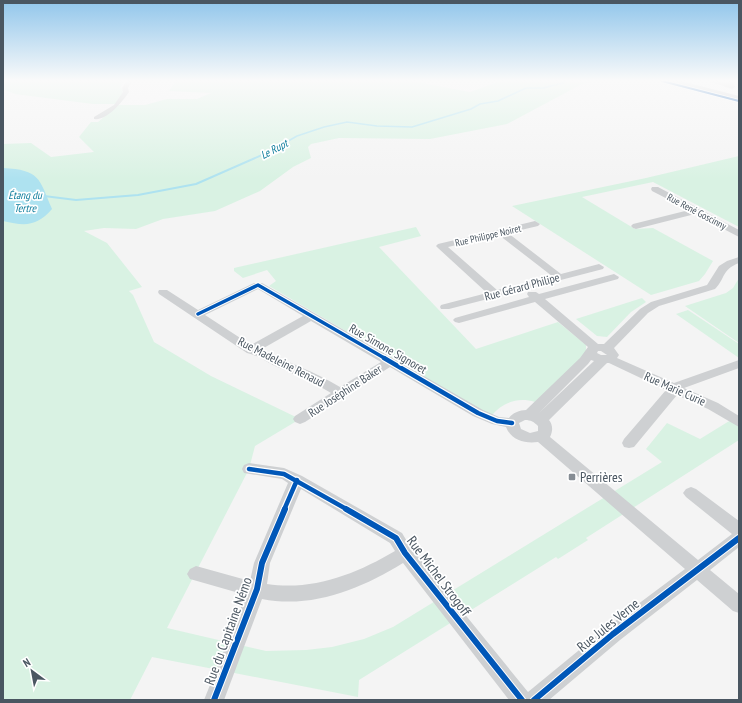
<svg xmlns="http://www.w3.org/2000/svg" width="742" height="703" viewBox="0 0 742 703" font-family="'PT Sans Narrow',sans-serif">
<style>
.green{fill:#d9f2e3}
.water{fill:#aee2f0}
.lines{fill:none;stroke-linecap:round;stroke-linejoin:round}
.stream-far1{stroke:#aee2f0;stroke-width:1.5}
.stream{stroke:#aee2f0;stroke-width:2}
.minor{fill:#ced0d2;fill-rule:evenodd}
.major{fill:#caced1;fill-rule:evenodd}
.cycleway-far3-casing{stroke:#fff;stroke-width:3.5}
.cycleway-far2-casing{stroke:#fff;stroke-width:5.5}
.cycleway-far1-casing{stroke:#fff;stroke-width:7}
.cycleway-casing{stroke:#fff;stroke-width:8}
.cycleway-far3{stroke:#0057b8;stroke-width:2}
.cycleway-far2{stroke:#0057b8;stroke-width:3.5}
.cycleway-far1{stroke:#0057b8;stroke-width:4.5}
.cycleway{stroke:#0057b8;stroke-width:6}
.poi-dot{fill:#868d94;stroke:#fff;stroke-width:1.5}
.labels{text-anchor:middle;stroke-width:3.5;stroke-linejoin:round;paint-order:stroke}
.far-street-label{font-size:10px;fill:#4a5661;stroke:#fff}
.far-water-label{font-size:11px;font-style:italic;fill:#0c7c9b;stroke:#fff}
.street-label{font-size:12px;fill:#4a5661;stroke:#fff}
.near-poi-label{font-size:14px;fill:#4a5661;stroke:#fff;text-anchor:start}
.near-street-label{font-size:14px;fill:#4a5661;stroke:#fff}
</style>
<rect width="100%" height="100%" fill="#f4f4f4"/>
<!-- green -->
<path class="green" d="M3,81H126L122,83L121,87L123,91L119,104H93L15,94L5,90Z
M176,81H412L470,92L501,81H598L582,84L507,124L430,139L339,138L311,144L308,147L311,158L293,167L260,191L215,211L163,219L136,229L104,228L84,231L107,243L142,287L129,291L133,295L154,342L211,376L300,419L255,446L249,469L167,628L266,651L306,650L332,647L364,639L393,627L662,462L646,449L667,423L700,439L739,415V440L586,538L588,540L558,559L556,557L359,680L358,697L152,657L130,700H3V144L31,143L51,157L94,152L79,137L91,122H98L118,105H145L167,99H197L211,93L169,91Z
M739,156V227L653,182L582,197L635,229L653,228L713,261L705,274L699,281L651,295L512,206L646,178Z
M416,227L421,236L379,247L476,349L558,322L586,345V355L535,402C518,397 503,402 491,416L269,286L276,281L267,270L243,278L234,271V268Z
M739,278V343L685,306L726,293L733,288Z
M642,298L646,302L631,312L607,337L597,336L576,319Z
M688,310L739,344V358L676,314Z"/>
<!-- water -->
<path class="water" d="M3,168C40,170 39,178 52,209C36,227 25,226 3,221Z"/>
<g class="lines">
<!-- stream-far1 -->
<path class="stream-far1" d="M269,152L297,136L324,127L347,122L377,126L412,127L471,109L480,104L498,101L526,88H543L563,83L565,81"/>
<!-- stream -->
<path class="stream" d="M44,196L76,200L138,195L196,184L271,151"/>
<!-- minor -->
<path class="minor" d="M126,81H132L128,88L129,92C122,102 107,121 94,119V117L114,105L123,92L122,88Z
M709,81H718L728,84L727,81H733L735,87L732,89Z
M652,187H658L739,230V237L695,214L636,229L633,228L631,226L633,224L689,210L652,191L651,189Z
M535,221L540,224L538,226L508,233L561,274L599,264L604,267L603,269L449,309H441L440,307L441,305L487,293L438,248L436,246L438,244ZM499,235L552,276L497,290L448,247Z
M739,257V263C721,270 726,278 715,289L659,306L648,313L614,348L619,355L617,358L674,383L739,360V368L684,388L718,403L739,416V427L708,409L677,395L634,447L629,448L624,447L622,443L624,439L666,390L609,363H607L549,420C553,425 553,431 550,437L698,560L732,534L686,497L683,493L686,489L691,487L696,489L739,521V547L710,570L739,594V613L733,611L697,580L620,640L549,700H509L403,563C361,589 312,609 262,599L224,700H204L246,595L190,579L187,574L190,569L196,566L250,581L254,563L288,483L282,479L244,473L242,469L244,465L249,463L284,468L302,476L402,533L411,548L528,692L606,628L685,569L538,442C525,444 511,440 506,427L492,424L473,416L390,367L305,422L300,424L295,422L293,419L295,416L331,393C313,382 294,374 275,366C265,361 257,355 247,353L159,294L158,292L159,290H167L198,310L254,283H262L483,410L499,417L509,418C512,413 520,410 526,410L580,358L588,347L535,302L459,323L455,322L453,320L455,318L529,297L527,294L528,292H536L539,294L614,274L619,277L618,279L545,299L598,344H604L640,309L651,302L707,285L719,266L727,261ZM258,289L303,316L251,345L205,315ZM311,321L381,362L340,387C316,372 288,363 262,349ZM598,351H601L607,355H601L597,353ZM591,360L594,361L539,413L588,364ZM525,420C531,420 534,422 538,426V431L530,433L521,429L519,423ZM301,489L390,543L395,551C356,574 313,591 267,584L270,563Z"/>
<!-- major -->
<path class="major" d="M669,81H681L739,96V101L670,83Z"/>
<defs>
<path id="cycleway-far3" d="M662,81L739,101"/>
<path id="cycleway-far2" d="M198,314L258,285L386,359"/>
<path id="cycleway-far1" d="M384,358L478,413L497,421L512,423
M249,469L284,474L348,510
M284,510L297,480"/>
<path id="cycleway" d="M346,509L396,538L405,553L522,700
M214,700L257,589L262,563L285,509
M534,700L613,634L739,538"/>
</defs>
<!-- cycleway-far3 casing -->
<use href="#cycleway-far3" class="cycleway-far3-casing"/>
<!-- cycleway-far2 casing -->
<use href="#cycleway-far2" class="cycleway-far2-casing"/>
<!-- cycleway-far1 casing -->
<use href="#cycleway-far1" class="cycleway-far1-casing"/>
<!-- cycleway casing -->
<use href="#cycleway" class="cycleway-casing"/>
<!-- cycleway-far3 -->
<use href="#cycleway-far3" class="cycleway-far3"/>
<!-- cycleway-far2 -->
<use href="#cycleway-far2" class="cycleway-far2"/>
<!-- cycleway-far1 -->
<use href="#cycleway-far1" class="cycleway-far1"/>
<!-- cycleway -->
<use href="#cycleway" class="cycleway"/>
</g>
<!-- sky -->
<linearGradient id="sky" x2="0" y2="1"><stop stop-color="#91c6eb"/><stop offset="0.45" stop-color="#fafafa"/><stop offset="1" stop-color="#fafafa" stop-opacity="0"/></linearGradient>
<rect width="742" height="179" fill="url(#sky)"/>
<!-- markers -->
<rect class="poi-dot" x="568" y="473" width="8" height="8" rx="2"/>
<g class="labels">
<!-- far-street labels -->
<g class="far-street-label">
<text transform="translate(697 211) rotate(28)" y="4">Rue René Goscinny</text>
<text transform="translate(488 235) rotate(-13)" y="4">Rue Philippe Noiret</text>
</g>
<!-- far-water labels -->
<g class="far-water-label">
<text transform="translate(274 149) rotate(-28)" y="4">Le Rupt</text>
<text x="25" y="199">Étang du<tspan x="25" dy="13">Tertre</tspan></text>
</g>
<!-- street labels -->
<g class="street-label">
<text transform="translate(522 287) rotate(-15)" y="4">Rue Gérard Philipe</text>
<text transform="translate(388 349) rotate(30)" y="4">Rue Simone Signoret</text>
<text transform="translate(281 362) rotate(27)" y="4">Rue Madeleine Renaud</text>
<text transform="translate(675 389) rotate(24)" y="4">Rue Marie Curie</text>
<text transform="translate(345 391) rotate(-33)" y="4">Rue Joséphine Baker</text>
</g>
<!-- near-poi labels -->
<g class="near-poi-label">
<text x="580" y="482">Perrières</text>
</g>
<!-- near-street labels -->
<g class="near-street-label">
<text transform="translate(439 576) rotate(53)" y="5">Rue Michel Strogoff</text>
<text transform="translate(608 625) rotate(-39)" y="5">Rue Jules Verne</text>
<text transform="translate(228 631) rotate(-70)" y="5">Rue du Capitaine Némo</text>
</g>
</g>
<!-- border -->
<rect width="742" height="703" fill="none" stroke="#4a5661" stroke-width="8"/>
<!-- north arrow -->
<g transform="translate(32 671) rotate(328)" stroke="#ffffff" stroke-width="3" paint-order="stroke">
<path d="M0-3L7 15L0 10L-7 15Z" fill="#4a5661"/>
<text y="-6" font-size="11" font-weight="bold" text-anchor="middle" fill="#4a5661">N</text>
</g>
</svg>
